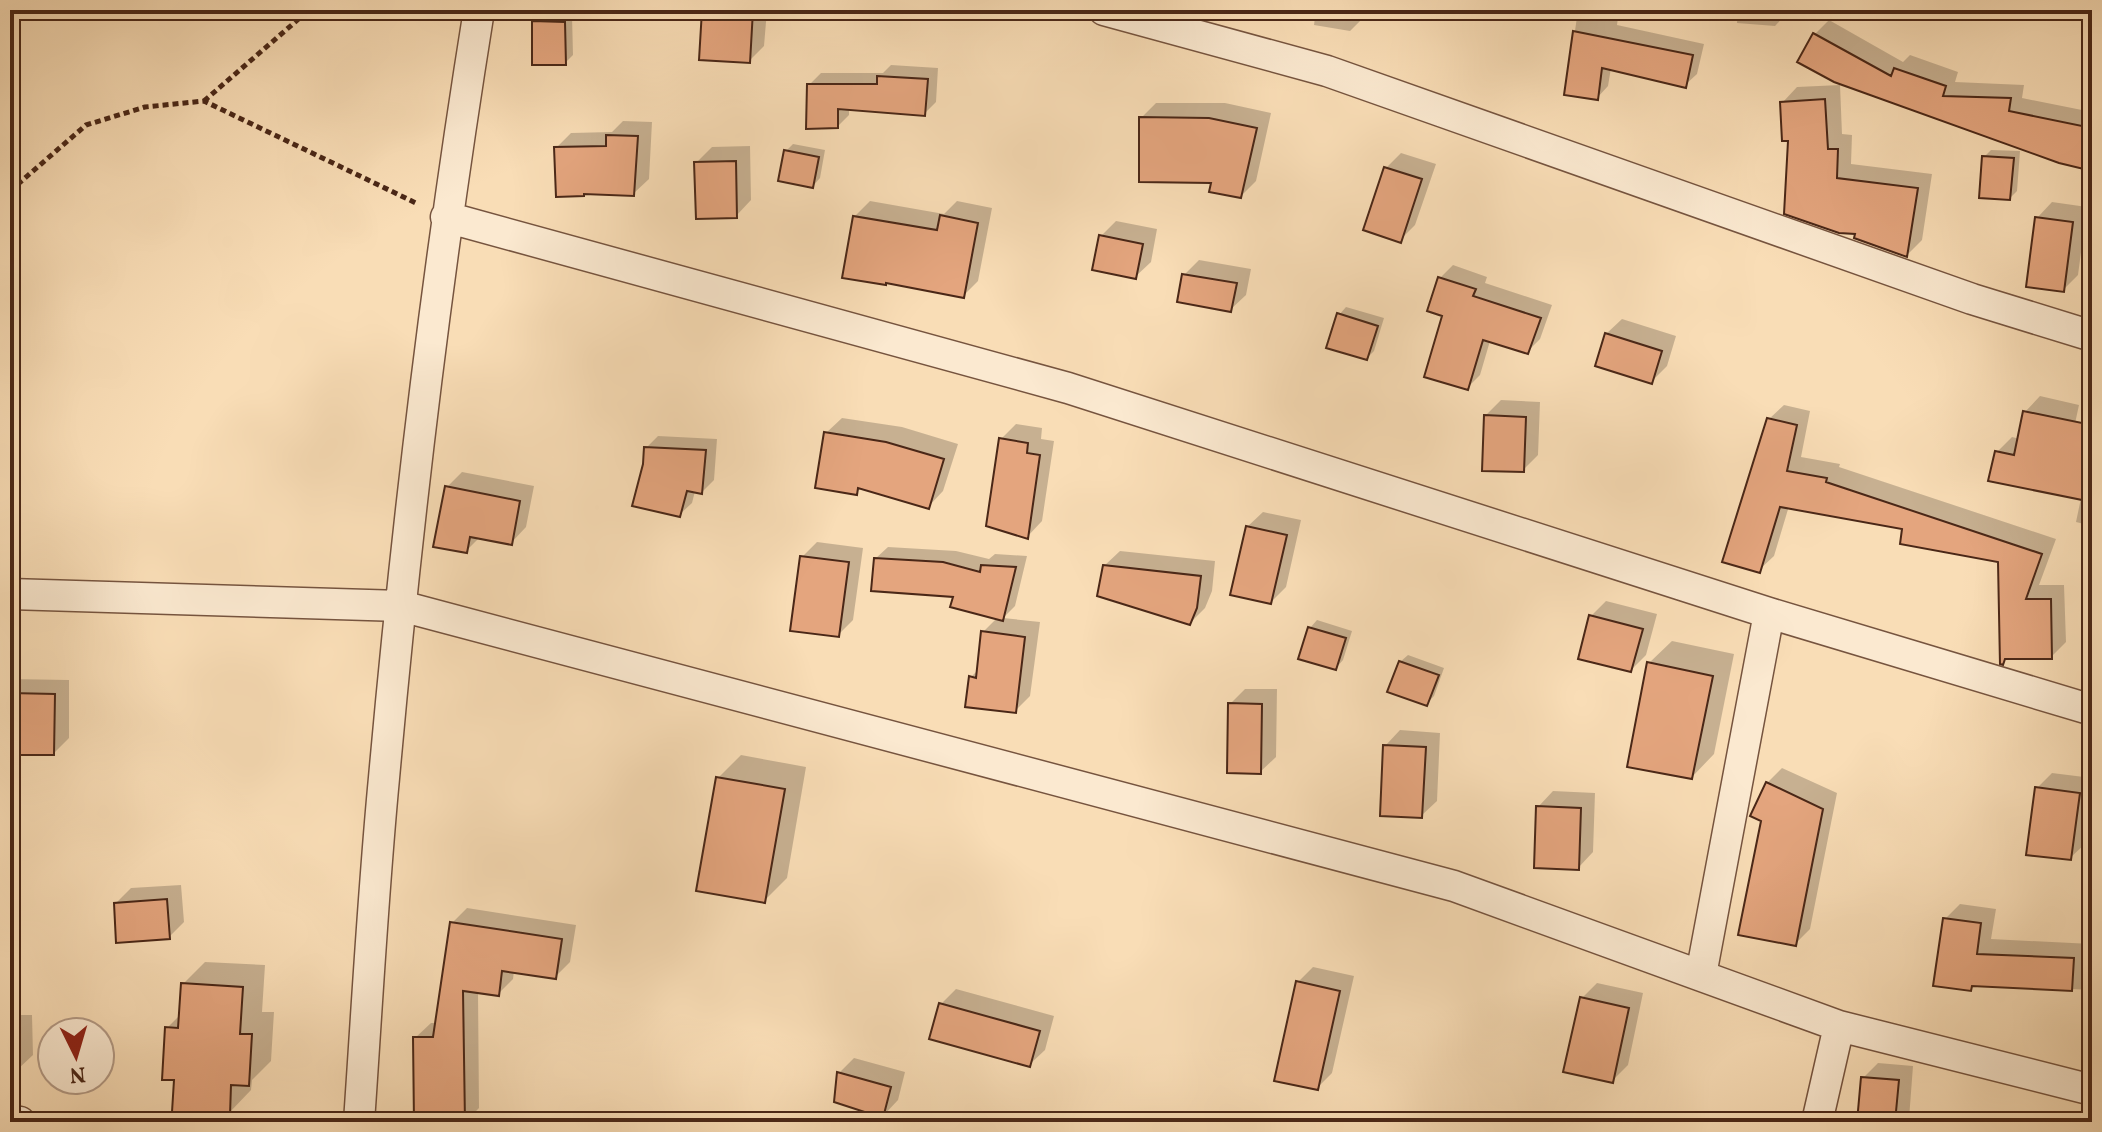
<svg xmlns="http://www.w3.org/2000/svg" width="2102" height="1132" viewBox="0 0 2102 1132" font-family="Vollkorn,serif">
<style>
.shadow{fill:#0003}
.building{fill:#e4a57e;stroke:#4a2717;stroke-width:2}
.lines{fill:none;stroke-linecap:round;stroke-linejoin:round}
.minor-casing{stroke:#76543f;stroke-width:33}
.path{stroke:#4a2717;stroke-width:5;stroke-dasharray:6 4;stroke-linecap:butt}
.minor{stroke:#fbe9d0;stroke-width:30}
</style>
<rect width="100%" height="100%" fill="#f9ddb6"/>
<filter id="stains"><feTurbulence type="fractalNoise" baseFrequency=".0025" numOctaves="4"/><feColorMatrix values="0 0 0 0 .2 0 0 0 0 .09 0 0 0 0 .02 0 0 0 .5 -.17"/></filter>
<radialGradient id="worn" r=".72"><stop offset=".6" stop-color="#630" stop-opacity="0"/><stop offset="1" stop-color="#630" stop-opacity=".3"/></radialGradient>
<!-- shadow -->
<path class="shadow" d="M704,10H767L764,46L749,61Z
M1316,10H1366L1365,16L1350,31L1314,25Z
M1578,10H1619L1617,25L1704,44L1697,74L1685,85L1611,68L1608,86L1597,98L1566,93Z
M1738,10H1790L1775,26L1737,23Z
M541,15H572L573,55L565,63L534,22Z
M1829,20L1903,62L1910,55L1958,72L1955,82L2024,85L2022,98L2092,112V169L1835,81L1815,34Z
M891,65L938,68L936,102L924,114L849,108V115L838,126L809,85L821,73H883Z
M1840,85L1842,134L1852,135L1851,164L1932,174L1922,240L1907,255L1857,232L1790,139L1782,103L1797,87Z
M1156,103H1225L1271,113L1256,181L1241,196L1213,181L1141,118Z
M623,121L652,122L649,179L633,194L586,192L584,194L556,148L571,133L612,132Z
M793,144L825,150L820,178L813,186L786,151Z
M750,146L751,200L736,216L696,163L712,147Z
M1991,150L2020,151L2017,191L2010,198L1984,157Z
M1401,153L1436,164L1415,225L1400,240L1386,168Z
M870,201L944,214L957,201L992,208L978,281L963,296L855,216Z
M2052,202L2087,207L2078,275L2063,290L2037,218Z
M1116,221L1157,229L1151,262L1135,277L1101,236Z
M1199,260L1251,269L1246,295L1230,310L1184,275Z
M1453,265L1487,277L1485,283L1552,305L1540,339L1527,352L1490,341L1480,375L1467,388L1444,314L1440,278Z
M1346,307L1384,318L1374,351L1367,358L1339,315Z
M1622,319L1676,336L1667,366L1652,381L1606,334Z
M2040,396L2079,405L2071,442L2092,446V526L2076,522L2081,498L1997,452L2012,437L2020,439L2025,412Z
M1501,400L1540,402L1538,455L1523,470L1486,415Z
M1784,405L1810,411L1801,457L1840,464L1839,467L2056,539L2039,585H2064L2066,642L2051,657H2008L2003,662L2000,560L1905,527L1789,506L1774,556L1759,570L1769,419Z
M842,418L902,427L958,444L943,491L928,507L862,487L856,493L826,433Z
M1016,424L1042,428L1041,439L1054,441L1042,521L1027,537L1001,439Z
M658,436L717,439L714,480L702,492L695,491L692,503L679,515L645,464L646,448Z
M462,472L534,486L526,527L511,543L480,537L466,551L447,487Z
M1263,512L1301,520L1286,587L1271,602L1247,527Z
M817,542L863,548L853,620L838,635L802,557Z
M888,547L956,551L989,559L995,554L1027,556L1015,606L1003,618L1040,622L1030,696L1015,711L971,677L979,669L983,632L998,617L875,559Z
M1120,551L1215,561L1212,591L1205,608L1190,623L1104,566Z
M1606,601L1657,614L1646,655L1631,670L1591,616Z
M1317,620L1352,631L1343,660L1336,668L1310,628Z
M1672,641L1734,654L1714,754L1692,777L1649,663Z
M1408,655L1444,668L1434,696L1427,703L1400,662Z
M10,679L69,680V738L54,753H10Z
M1245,689H1277L1276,757L1260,772L1230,704Z
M1400,730L1440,733L1437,801L1421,816L1385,746Z
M741,755L806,767L787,878L764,901L718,778Z
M1782,768L1837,793L1810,929L1795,944L1763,820L1767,783Z
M2052,773L2092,778L2086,843L2070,858L2037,788Z
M1553,791L1595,793L1593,852L1578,868L1538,807Z
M181,885L184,922L169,937L116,903L131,888Z
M1960,904L1996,909L1991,939L2092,944V990L1975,984L1971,989L1945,919Z
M467,908L576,925L570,962L555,977L514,971L513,979L498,994L478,991L479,1108L465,1122H416L415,1038L431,1023H437L452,923Z
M205,962L265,965L262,1012H274L271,1061L252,1080L251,1090L229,1113L176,1078L167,1028L181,1014L183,984Z
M1313,967L1354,976L1332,1073L1317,1088L1298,982Z
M1597,983L1643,993L1628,1065L1612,1081L1582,998Z
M956,989L1054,1016L1045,1050L1029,1065L941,1004Z
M10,1015H32L33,1055L17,1070H10Z
M854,1058L905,1072L898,1100L883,1116L839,1073Z
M1878,1063L1913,1066L1909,1119L1905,1122H1859L1863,1078Z"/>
<!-- building -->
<path class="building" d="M702,10H753L750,63L699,60Z
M532,21L565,22L566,65H532Z
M1573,31L1693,55L1686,88L1602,68L1598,100L1564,95Z
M1813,33L1891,76L1894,68L1946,86L1943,96L2011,98L2009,111L2092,128V171L2059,163L1834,82L1797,62Z
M877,76L928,79L925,116L838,109V128L806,129L807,84H877Z
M1825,99L1828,149H1838L1837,178L1918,188L1907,257L1854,238L1855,234L1839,233L1784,214L1788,141H1782L1780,102Z
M1139,117L1209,118L1257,128L1241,198L1209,192L1211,183L1139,182Z
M606,135L638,136L634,196L584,194V196L556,197L554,147L606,146Z
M784,150L819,157L813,188L778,181Z
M1982,156L2014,158L2010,200L1979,198Z
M736,161L737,218L696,219L694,162Z
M1384,167L1422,179L1401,243L1363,230Z
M940,215L978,223L964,298L886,283V285L842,278L853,216L937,230Z
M2035,217L2073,222L2064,292L2026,287Z
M1099,235L1143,244L1136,279L1092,270Z
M1182,274L1237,283L1231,312L1177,302Z
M1438,277L1476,289L1473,296L1541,318L1528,354L1483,340L1468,390L1424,377L1442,316L1427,311Z
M1337,313L1378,326L1367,360L1326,348Z
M1605,333L1662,351L1652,384L1595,366Z
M2023,411L2092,425V502L1988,481L1995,451L2014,455Z
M1484,415L1526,417L1524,472L1482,471Z
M1767,418L1797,425L1787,471L1827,478L1826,482L2042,554L2026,599H2051L2052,659H2005L2003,665L2000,664L1998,562L1900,544L1902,529L1780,507L1760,573L1722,562Z
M824,432L886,442L944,459L929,509L858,488L857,495L815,488Z
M999,438L1028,443L1027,453L1040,455L1028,539L986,526Z
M644,447L706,450L702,494L687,491L680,517L632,506L643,464Z
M445,486L520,501L512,545L470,537L467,553L433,547Z
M1246,526L1287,535L1271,604L1230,595Z
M800,556L849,562L839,637L790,631Z
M874,558L943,562L980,572L981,565L1016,567L1003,621L950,607L953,597L871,591Z
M1103,565L1201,576L1197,608L1190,625L1097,596Z
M1589,615L1643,629L1631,672L1578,659Z
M1308,627L1346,638L1336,670L1298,659Z
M981,631L1025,637L1016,713L965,707L969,676L976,678Z
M1399,661L1439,675L1427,706L1387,692Z
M1647,662L1713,676L1692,779L1627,767Z
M10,693L55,694L54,755H10Z
M1228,703L1262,704L1261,774L1227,773Z
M1383,745L1426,747L1422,818L1380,816Z
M716,777L785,789L765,903L696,891Z
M1766,782L1823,809L1796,946L1738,935L1761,821L1750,816Z
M2035,787L2080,793L2071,860L2026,855Z
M1536,806L1581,808L1579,870L1534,868Z
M167,899L170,939L116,943L114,903Z
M1943,918L1981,923L1977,954L2074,958L2072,991L1972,986L1971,991L1933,986Z
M450,922L562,939L556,979L502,971L499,996L463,991L465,1122H414L413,1037H433Z
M1296,981L1340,991L1318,1090L1274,1081Z
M181,983L243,987L240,1034H252L249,1086L231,1085L230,1115L172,1112L174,1080H162L165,1027L178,1028Z
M1580,997L1629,1008L1613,1083L1563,1072Z
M939,1003L1040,1031L1030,1067L929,1039Z
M837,1072L891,1087L883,1118L834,1102Z
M1861,1077L1899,1080L1895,1122H1857Z"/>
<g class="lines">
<defs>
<path id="minor" d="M1104,10L1327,71L1972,299L2092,336
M446,217L1068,388L1769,613L2092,710
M10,594L401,606L1454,886L1839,1026L2092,1090
M1701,975L1769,613
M10,1121L20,1122
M359,1122C367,1007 373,893 384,778C407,521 438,265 479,10
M1817,1122L1839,1026"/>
</defs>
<!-- minor casing -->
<use href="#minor" class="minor-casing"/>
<!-- path -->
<path class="path" d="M204,101L309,10
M10,191L86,125L145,107L204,101L418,204"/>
<!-- minor -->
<use href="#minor" class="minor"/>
</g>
<!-- margin -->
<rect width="2102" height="1132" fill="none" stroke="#f9ddb6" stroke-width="40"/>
<rect x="12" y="12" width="2078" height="1108" fill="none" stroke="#4a2717" stroke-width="4"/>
<rect x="20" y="20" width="2062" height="1092" fill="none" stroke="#4a2717" stroke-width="2"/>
<!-- north arrow -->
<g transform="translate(76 1056) rotate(175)"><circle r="38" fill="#fbe9d0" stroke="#b49b86" stroke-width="2"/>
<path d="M0-6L14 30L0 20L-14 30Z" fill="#8f2418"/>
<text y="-12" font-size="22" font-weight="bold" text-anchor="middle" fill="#4a2717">N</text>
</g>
<rect width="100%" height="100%" filter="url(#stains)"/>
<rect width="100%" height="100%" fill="url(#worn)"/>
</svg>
